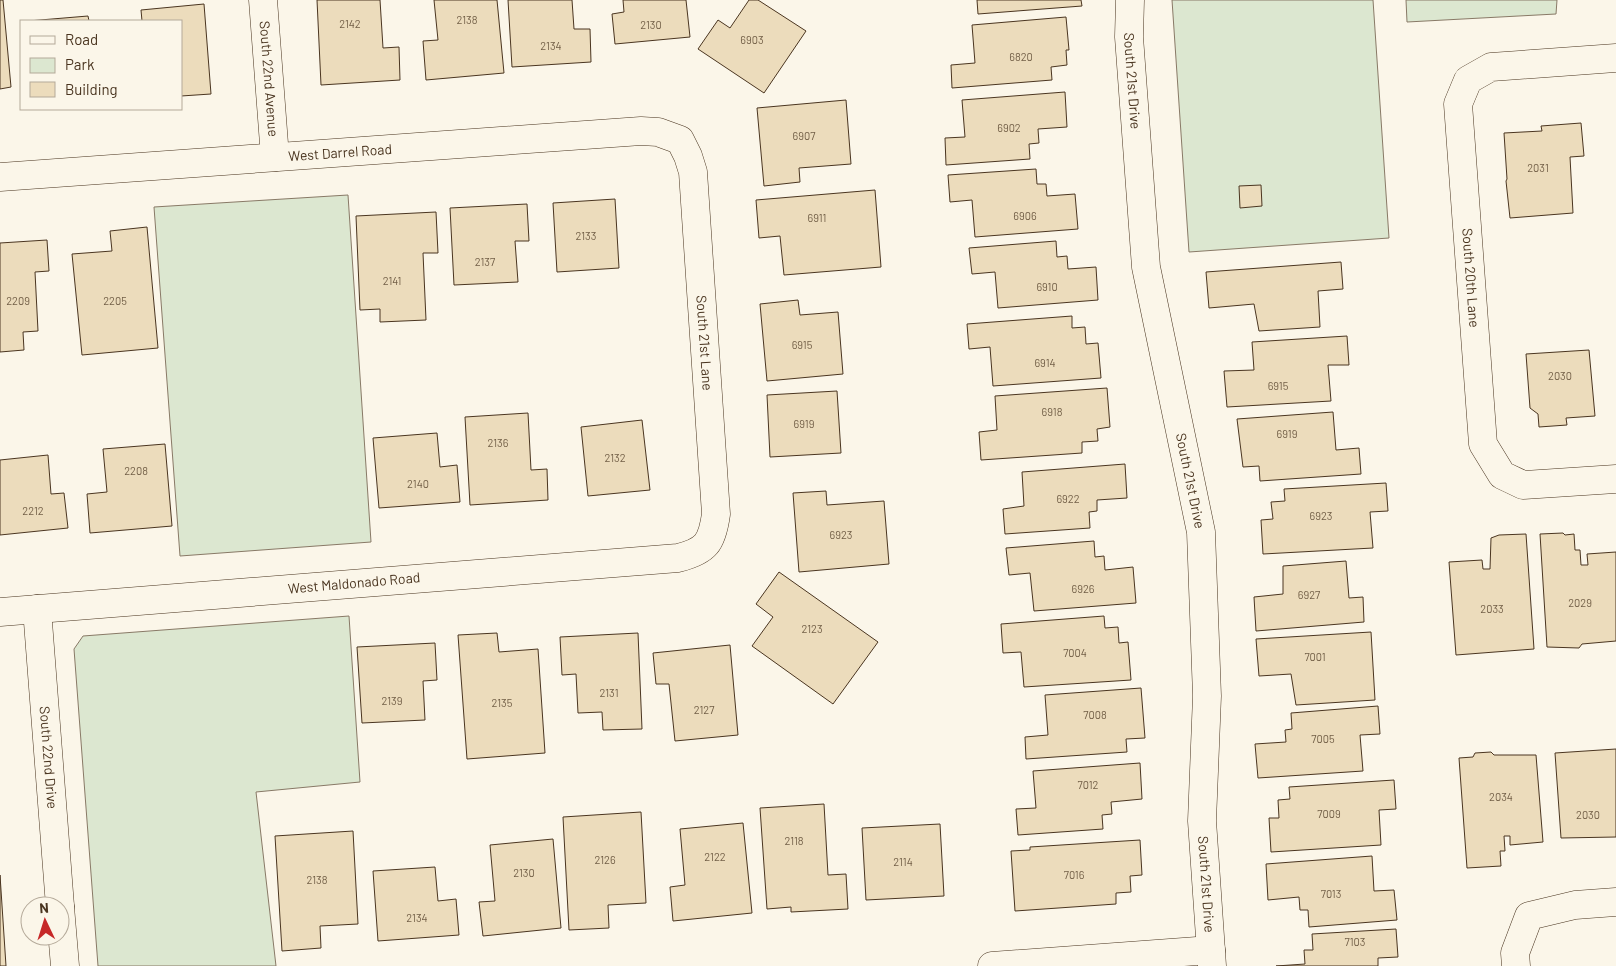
<svg xmlns="http://www.w3.org/2000/svg" width="1616" height="966" viewBox="0 0 1616 966" font-family="Barlow,sans-serif">
<style>
.green{fill:#dce7d0;stroke:#887966}
.building{fill:#ecdcbc;stroke:#4a3520}
.lines{fill:none;stroke-linecap:round;stroke-linejoin:round}
.minor-casing{stroke:#4a3520;stroke-width:29}
.minor{stroke:#fbf6e9;stroke-width:28}
.labels{text-anchor:middle;stroke-width:4;stroke-linejoin:round;paint-order:stroke}
.number-label{font-size:11px;fill:#725f47}
.street-label{font-size:14px;fill:#4a3520;stroke:#fbf6e9}
</style>
<rect width="100%" height="100%" fill="#fbf6e9"/>
<!-- green -->
<path class="green" d="M1172,0H1373L1389,238L1189,252Z
M1406,0H1557L1556,14L1407,22Z
M348,195L371,542L180,556L154,207Z
M349,616L360,782L256,792L276,966H98L74,649L83,636Z"/>
<!-- building -->
<path class="building" d="M0,0H3L11,87L0,89Z
M317,0H380L383,48L399,47L400,80L321,85Z
M434,0H497L504,73L426,80L423,41L438,40Z
M508,0H572L574,29H590L591,62L512,67Z
M623,0H686L690,37L615,44L612,14L624,12Z
M749,0H758L806,31L764,93L698,49L718,20L730,28Z
M977,0H1081L1082,6L978,14Z
M204,4L211,94L181,96V21H142L141,10Z
M88,16L89,21H28Z
M1066,17L1069,50H1066L1067,65L1051,67L1052,80L952,88L951,65L975,63L972,25Z
M1065,92L1067,127L1038,129L1039,143L1029,144L1030,159L946,165L945,138L965,137L962,100Z
M846,100L851,164L799,168L800,182L764,186L757,108Z
M1581,123L1584,156L1570,157L1573,213L1510,218L1506,181L1507,179L1504,133L1542,131L1541,126Z
M1036,169L1037,184H1046L1047,196L1075,194L1078,229L975,237L972,200L950,202L948,175Z
M1261,185L1262,206L1240,208L1239,186Z
M875,190L881,267L784,275L780,236L759,238L756,200Z
M615,199L619,268L557,272L553,203Z
M527,204L529,241H515L518,282L454,285L450,208Z
M436,212L438,253H423L426,320L380,322V309L360,310L356,216Z
M147,227L158,348L82,355L72,254L112,251L110,231Z
M47,240L49,271L35,272L38,331L23,332L24,350L0,352V243Z
M1056,241L1057,257L1067,256L1068,269L1096,267L1098,300L998,308L995,272L972,274L969,248Z
M1341,262L1343,289L1318,291L1320,327L1259,331L1254,304L1209,308L1206,272Z
M798,300L800,315L838,312L843,374L767,381L760,304Z
M1072,316V328L1085,327L1086,344L1098,343L1101,378L993,386L990,347L969,349L967,324Z
M1347,336L1349,365H1328L1331,401L1227,407L1224,371L1254,370L1252,342Z
M1589,350L1595,416L1566,418L1567,425L1539,427L1538,414L1530,408L1526,354Z
M1107,388L1110,427L1097,429L1098,441L1082,442V453L981,460L979,432L997,430L995,396Z
M837,391L841,453L770,457L767,395Z
M1333,412L1336,450L1359,448L1361,474L1260,481L1259,466L1243,467L1237,419Z
M528,413L531,470L547,469L548,500L470,505L465,417Z
M642,420L650,490L588,496L581,427Z
M437,433L440,467L457,465L460,502L379,508L373,438Z
M165,444L172,526L90,533L87,494L107,492L103,449Z
M48,455L51,494L64,493L68,528L0,535V460Z
M1125,464L1127,498L1097,500V511L1089,512L1090,528L1005,534L1003,509L1024,506L1022,472Z
M1386,483L1388,511L1370,512L1373,548L1263,554L1261,520L1273,519L1271,502L1285,501L1284,489Z
M826,491L827,505L884,501L889,564L799,572L793,493Z
M1563,533L1565,535L1574,534L1575,550H1580L1581,565H1588L1587,554L1616,552V641L1582,644L1579,648L1547,647L1540,534Z
M1526,534L1534,649L1456,655L1449,562L1482,560L1483,569H1490L1491,538L1499,535Z
M1094,541L1095,557L1104,556L1105,570L1133,567L1136,603L1034,611L1030,573L1009,575L1006,548Z
M1346,561L1349,598L1363,597L1364,622L1256,631L1254,597L1283,594V566Z
M779,572L878,642L833,704L752,646L773,617L756,604Z
M1104,616L1105,628L1118,627L1119,643L1128,642L1131,680L1024,687L1021,652L1003,653L1001,624Z
M1371,632L1375,700L1296,705L1291,674L1259,676L1256,639Z
M497,633L499,652L538,649L545,753L467,759L458,635Z
M638,633L642,729L603,730L602,712L578,713L576,674L562,675L560,637Z
M435,643L437,680L423,681L425,720L362,723L357,647Z
M730,645L738,735L675,741L669,684H656L653,653Z
M1141,688L1145,738L1126,739L1127,752L1026,759L1025,737L1048,735L1045,695Z
M1378,706L1380,734L1360,735L1363,771L1258,778L1255,744L1286,742L1285,730L1292,729L1291,713Z
M1616,749V837L1561,838L1555,753Z
M1491,752L1494,755H1536L1543,842L1510,845V836H1504L1505,851H1500L1501,866L1467,868L1459,758L1473,757L1475,753Z
M1140,763L1142,799L1111,802L1112,814L1102,815L1103,829L1018,835L1016,809L1036,808L1033,771Z
M1394,780L1396,809L1379,810L1381,845L1271,852L1269,818H1279L1278,800L1290,799L1289,787Z
M824,804L828,875L846,874L848,909L791,912V907L767,909L760,808Z
M641,812L646,903L608,905L609,928L569,930L563,817Z
M743,823L752,913L673,921L670,887L685,885L680,829Z
M940,824L944,896L866,900L862,828Z
M353,831L358,924L320,926L321,948L282,951L275,836Z
M553,839L561,928L483,936L479,902L495,901L490,845Z
M1140,840L1142,875L1130,876L1131,892L1116,893V904L1015,911L1011,851L1030,850V847Z
M1372,856L1374,891L1394,890L1397,920L1309,927L1308,910H1300L1299,897L1268,900L1266,864Z
M435,867L438,901L456,899L459,935L378,941L373,871Z
M0,875L6,966H0Z
M1396,929L1398,957L1378,958V966H1276L1305,964L1304,950H1313L1312,934Z"/>
<g class="lines">
<defs>
<g id="minor">
<path id="s1" d="M263,0L275,157"/>
<path id="s2" d="M1130,0L1129,37L1146,267L1201,532L1207,696L1202,821L1212,966"/>
<path id="s3" d="M1616,58L1491,67L1468,80L1458,104L1483,444L1502,475L1523,485L1616,479"/>
<path id="s4" d="M0,177L641,131L658,132L680,140L688,156L693,172L716,514C712,543 706,551 678,558L0,612"/>
<path id="s5" d="M37,609L60,906"/>
<path d="M60,907L65,966"/>
<path d="M992,966L1211,950"/>
<path d="M1516,966L1515,953L1529,916L1575,905L1616,902"/>
</g>
</defs>
<!-- minor casing -->
<use href="#minor" class="minor-casing"/>
<!-- minor -->
<use href="#minor" class="minor"/>
</g>
<g class="labels">
<!-- number labels -->
<g class="number-label">
<text x="467" y="24">2138</text>
<text x="350" y="28">2142</text>
<text x="651" y="29">2130</text>
<text x="752" y="44">6903</text>
<text x="551" y="50">2134</text>
<text x="1021" y="61">6820</text>
<text x="1009" y="132">6902</text>
<text x="804" y="140">6907</text>
<text x="1538" y="172">2031</text>
<text x="1025" y="220">6906</text>
<text x="817" y="222">6911</text>
<text x="586" y="240">2133</text>
<text x="485" y="266">2137</text>
<text x="392" y="285">2141</text>
<text x="1047" y="291">6910</text>
<text x="18" y="305">2209</text>
<text x="115" y="305">2205</text>
<text x="802" y="349">6915</text>
<text x="1045" y="367">6914</text>
<text x="1560" y="380">2030</text>
<text x="1278" y="390">6915</text>
<text x="1052" y="416">6918</text>
<text x="804" y="428">6919</text>
<text x="1287" y="438">6919</text>
<text x="498" y="447">2136</text>
<text x="615" y="462">2132</text>
<text x="136" y="475">2208</text>
<text x="418" y="488">2140</text>
<text x="1068" y="503">6922</text>
<text x="33" y="515">2212</text>
<text x="1321" y="520">6923</text>
<text x="841" y="539">6923</text>
<text x="1083" y="593">6926</text>
<text x="1309" y="599">6927</text>
<text x="1580" y="607">2029</text>
<text x="1492" y="613">2033</text>
<text x="812" y="633">2123</text>
<text x="1075" y="657">7004</text>
<text x="1315" y="661">7001</text>
<text x="609" y="697">2131</text>
<text x="392" y="705">2139</text>
<text x="502" y="707">2135</text>
<text x="704" y="714">2127</text>
<text x="1095" y="719">7008</text>
<text x="1323" y="743">7005</text>
<text x="1088" y="789">7012</text>
<text x="1501" y="801">2034</text>
<text x="1329" y="818">7009</text>
<text x="1588" y="819">2030</text>
<text x="794" y="845">2118</text>
<text x="715" y="861">2122</text>
<text x="605" y="864">2126</text>
<text x="903" y="866">2114</text>
<text x="524" y="877">2130</text>
<text x="1074" y="879">7016</text>
<text x="317" y="884">2138</text>
<text x="1331" y="898">7013</text>
<text x="417" y="922">2134</text>
<text x="1355" y="946">7103</text>
</g>
<!-- street labels -->
<g class="street-label">
<text dy="5" stroke="none"><textPath href="#s1" startOffset="79">South 22nd Avenue</textPath></text>
<text dy="5" stroke="none"><textPath href="#s2" startOffset="81">South 21st Drive</textPath></text>
<text dy="5" stroke="none"><textPath href="#s4" startOffset="341">West Darrel Road</textPath></text>
<text dy="5" stroke="none"><textPath href="#s3" startOffset="352">South 20th Lane</textPath></text>
<text dy="5" stroke="none"><textPath href="#s4" startOffset="889">South 21st Lane</textPath></text>
<text dy="5" stroke="none"><textPath href="#s2" startOffset="486">South 21st Drive</textPath></text>
<text transform="translate(354 583) rotate(-5)" y="5">West Maldonado Road</text>
<text dy="5" stroke="none"><textPath href="#s5" startOffset="149">South 22nd Drive</textPath></text>
<text dy="5" stroke="none"><textPath href="#s2" startOffset="891">South 21st Drive</textPath></text>
</g>
</g>
<!-- legend -->
<rect x="20" y="20" width="162" height="90" fill="#fbf6e9" stroke="#b4a999"/>
<rect x="30" y="36" width="25" height="8" fill="#fbf6e9" stroke="#b4a999"/>
<text x="65" y="45" font-size="15" fill="#4a3520">Road</text>
<rect x="30" y="58" width="25" height="15" fill="#dce7d0" stroke="#b4a999"/>
<text x="65" y="70" font-size="15" fill="#4a3520">Park</text>
<rect x="30" y="82" width="25" height="15" fill="#ecdcbc" stroke="#b4a999"/>
<text x="65" y="95" font-size="15" fill="#4a3520">Building</text>
<!-- north arrow -->
<g transform="translate(45 921) rotate(356)"><circle r="24" fill="#fbf6e9" stroke="#b4a999"/>
<path d="M0-4L9 19L0 12L-9 19Z" fill="#c62828"/>
<text y="-8" font-size="14" font-weight="bold" text-anchor="middle" fill="#4a3520">N</text>
</g>
</svg>
